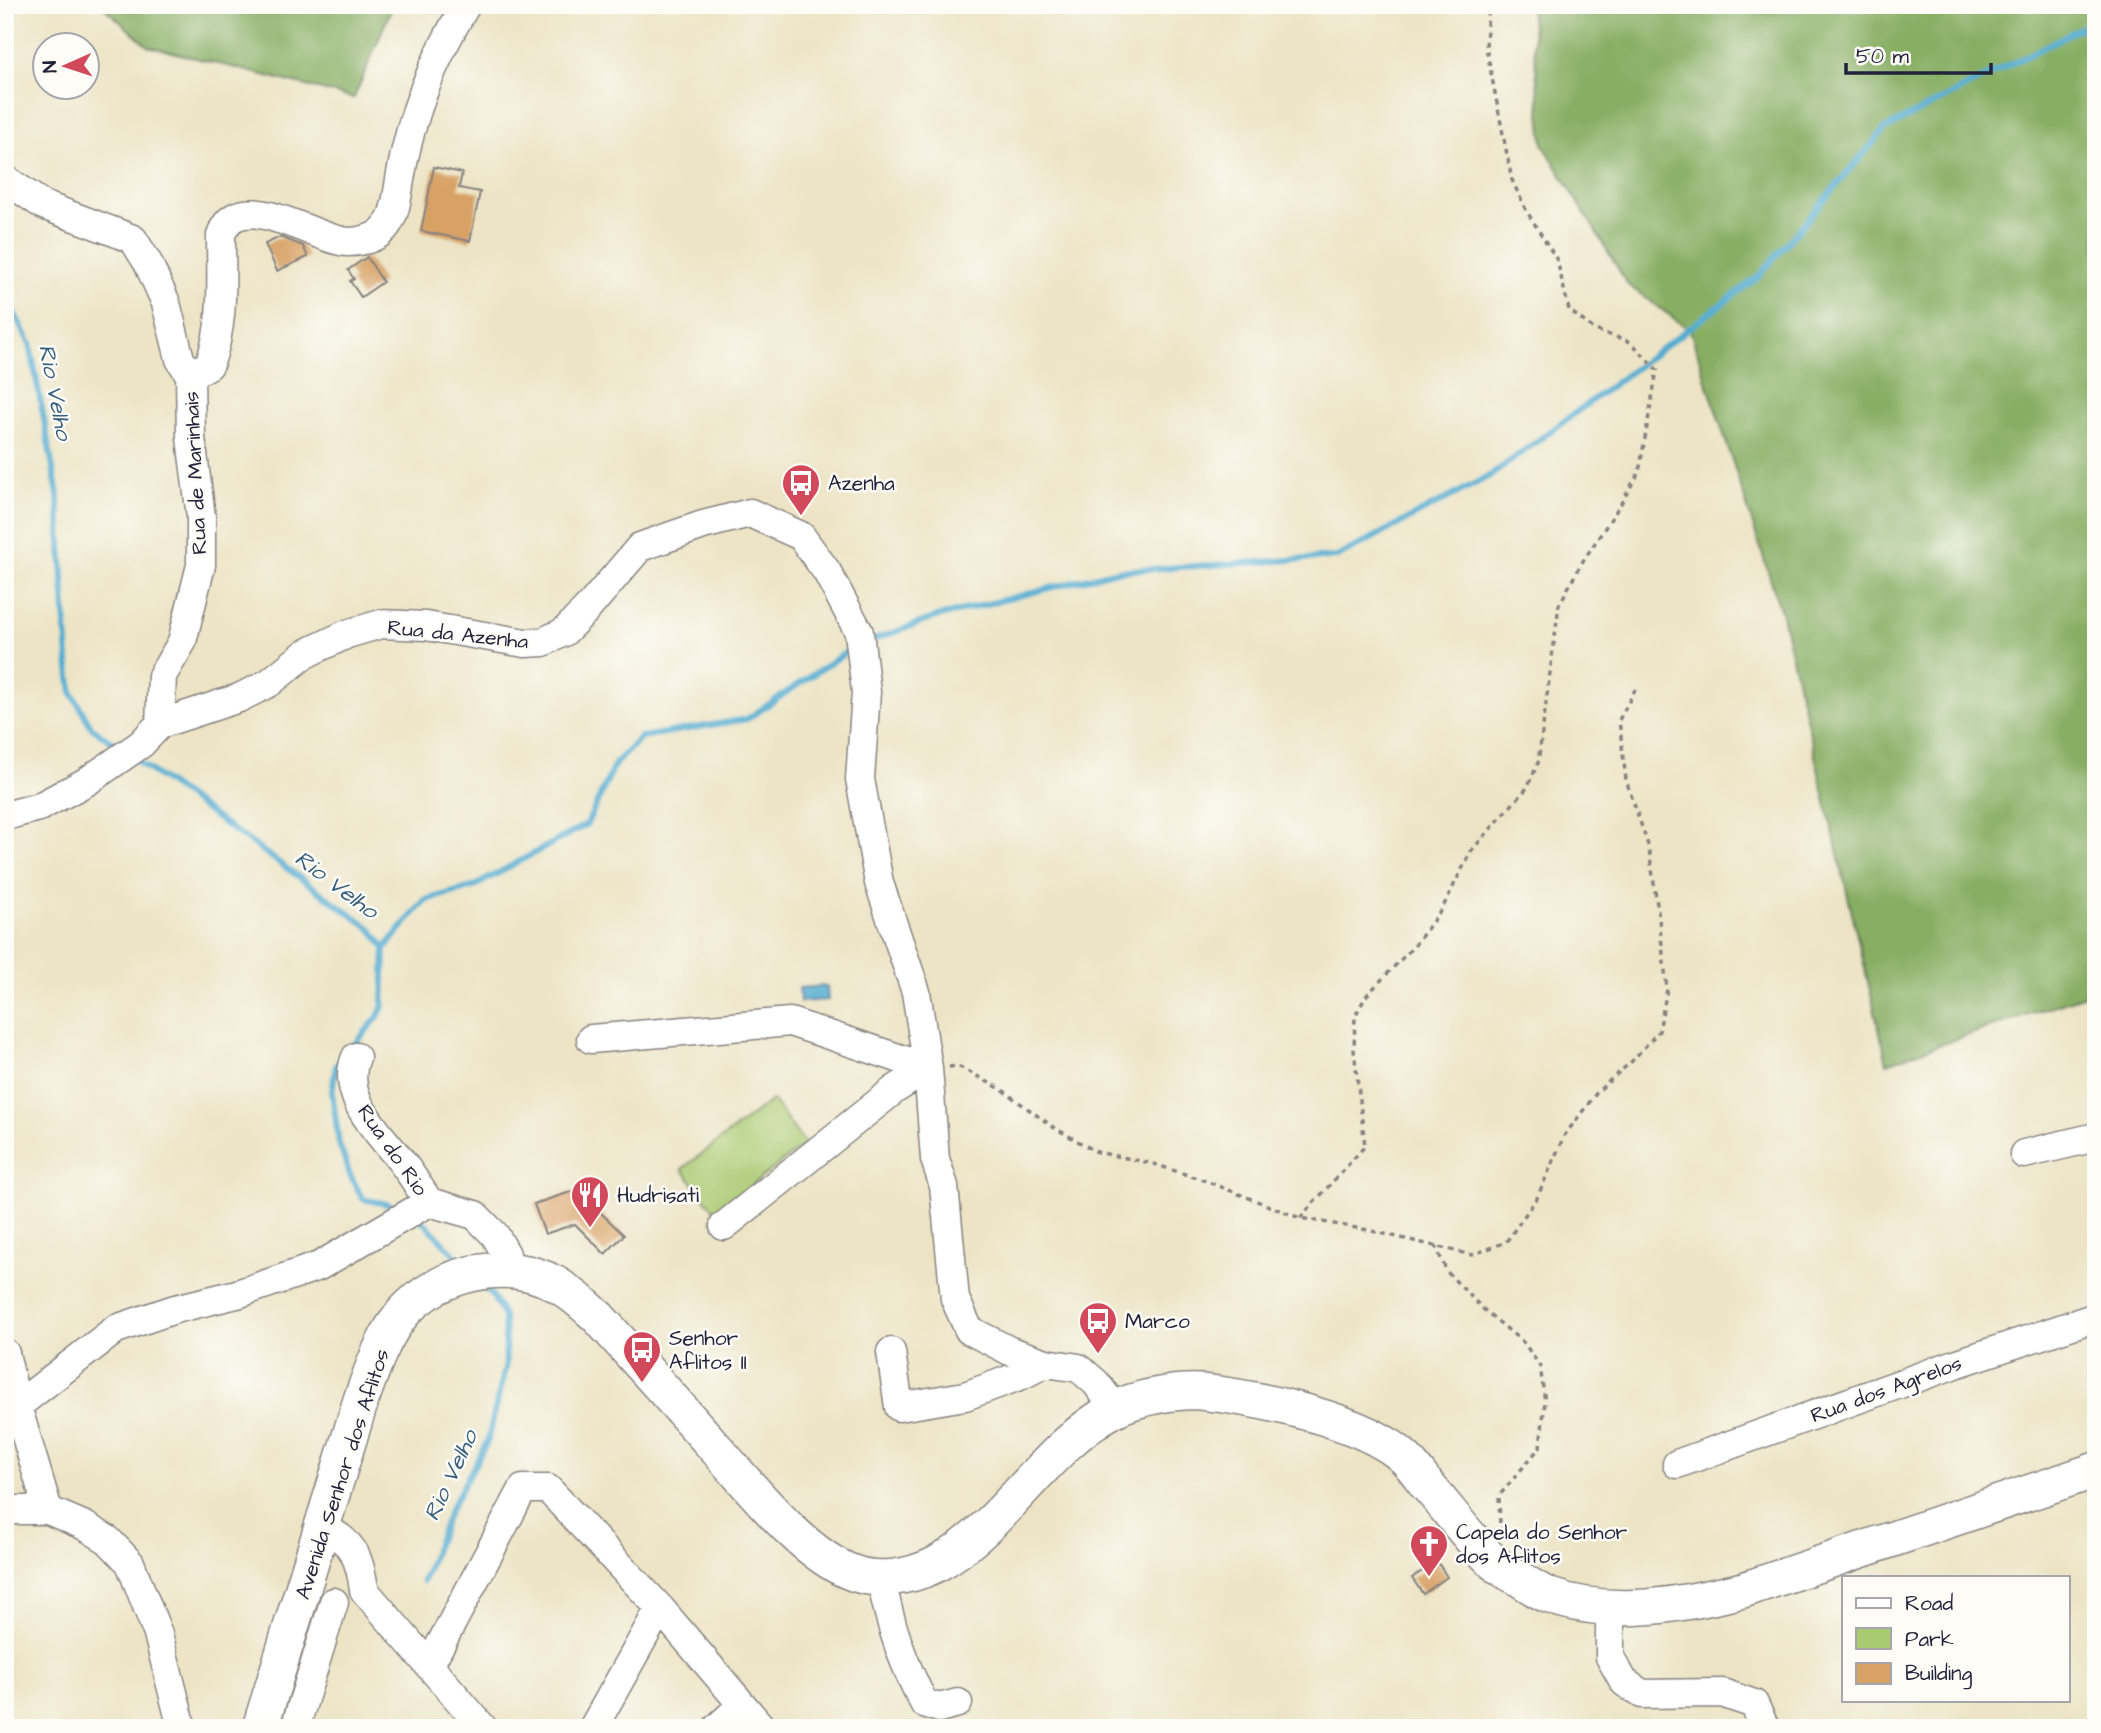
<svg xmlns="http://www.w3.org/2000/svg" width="2101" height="1733" viewBox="0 0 2101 1733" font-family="'Architects Daughter',sans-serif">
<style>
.green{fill:#aaca72;stroke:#667656;stroke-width:2}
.forest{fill:#87ae64;stroke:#546850;stroke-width:2}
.water{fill:#53acd0;stroke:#3a6786;stroke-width:2}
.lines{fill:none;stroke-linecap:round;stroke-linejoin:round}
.stream{stroke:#53acd0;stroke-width:6}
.building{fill:#d8a266}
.minor-casing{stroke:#878380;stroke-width:31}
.major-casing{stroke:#878380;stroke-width:38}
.path{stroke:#878380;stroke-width:3.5;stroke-dasharray:5 5;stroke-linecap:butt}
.minor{stroke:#fff;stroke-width:28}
.major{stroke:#fff;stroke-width:35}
.labels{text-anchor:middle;stroke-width:5;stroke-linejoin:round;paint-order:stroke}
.street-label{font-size:21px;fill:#22223b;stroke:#fdfcf7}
.poi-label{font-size:21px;fill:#22223b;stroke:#fdfcf7;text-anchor:start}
.water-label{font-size:23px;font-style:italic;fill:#38607e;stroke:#fdfcf7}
</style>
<rect width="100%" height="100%" fill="#fdfcf7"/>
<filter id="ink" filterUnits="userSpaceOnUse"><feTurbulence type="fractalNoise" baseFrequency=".0143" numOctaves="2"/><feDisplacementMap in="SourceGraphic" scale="14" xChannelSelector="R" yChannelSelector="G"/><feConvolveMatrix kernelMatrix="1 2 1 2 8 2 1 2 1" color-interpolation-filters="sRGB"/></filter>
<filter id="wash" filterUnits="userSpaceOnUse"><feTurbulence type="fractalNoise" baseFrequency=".00686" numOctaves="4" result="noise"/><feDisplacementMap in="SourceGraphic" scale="28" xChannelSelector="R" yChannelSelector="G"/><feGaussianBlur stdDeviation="1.57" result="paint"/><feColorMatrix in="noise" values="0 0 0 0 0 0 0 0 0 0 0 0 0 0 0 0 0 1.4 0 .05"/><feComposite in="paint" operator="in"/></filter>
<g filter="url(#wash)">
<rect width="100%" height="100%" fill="#ece4c5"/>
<!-- green -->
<path class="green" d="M772,1100L805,1144L716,1213L682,1169Z"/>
<!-- forest -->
<path class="forest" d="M101,5H393L354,98L148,46Z
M1530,5H2096V991L1887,1063L1782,615L1690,330L1628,285L1543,144Z"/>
<!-- water -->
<path class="water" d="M827,986L828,1000L800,1002L799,988Z"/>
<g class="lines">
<!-- stream -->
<path class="stream" d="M5,294L30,344L58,495L68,660L72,693L92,728L122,749
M868,642L936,617L1117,571L1337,557L1493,474L1758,277L1885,129L2096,20
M133,758L370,928L385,948L383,1006L378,1017L336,1066L332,1092L339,1144L350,1175L363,1199L387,1204L398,1209
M385,948L425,900L473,887L587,824L615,764L641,737L747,719L854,647
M417,1219L426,1224L464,1265
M423,1581L449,1512L488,1440L506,1364L504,1317L493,1297L480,1283"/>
</g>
<g id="blocks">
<!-- building -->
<path class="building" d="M434,167L462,173L459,188L480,192L470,241L421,231Z
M280,237L303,246L308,257L277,271L265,244Z
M367,257L383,282L361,297L350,281L354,279L348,270Z
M577,1190L624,1235L605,1254L575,1224L545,1234L534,1204Z
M1437,1561L1447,1577L1423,1594L1412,1578Z"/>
</g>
</g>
<g filter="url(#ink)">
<use href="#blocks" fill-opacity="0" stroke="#878380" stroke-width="2"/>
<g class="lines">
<defs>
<path id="minor" d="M5,179L43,205L133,239L148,263L166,303L180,359L190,375L191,438L201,517V565L182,642L162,676L160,724
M190,375L209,365C225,323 221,279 221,235C238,183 315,241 349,242C359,242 372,239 380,233C397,219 397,194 401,174C411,115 435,56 466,5
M5,816L39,807L86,782L141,744L160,724L239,698L269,683L305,654L347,634L381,624L426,626L525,643L543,642L564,632L588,608L640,547L703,525L750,513L801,536L827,572L859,632L866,692L860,779L879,883L916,992L928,1068L935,1159L944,1186L955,1299L969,1330L1010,1351L1046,1363L1079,1368L1096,1383L1115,1408
M591,1039L790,1022L928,1068
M356,1057C340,1095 376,1130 398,1157C410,1172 419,1187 429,1202
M2024,1154L2096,1137
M724,1226L894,1090L928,1068
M891,1352L899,1407L965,1396L1022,1375L1046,1363
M5,1353L17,1406L48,1510
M17,1406L116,1329L175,1309L237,1294L319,1266L429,1202L475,1215L495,1235L506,1254L508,1270
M1677,1464L1958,1363L2096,1317
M5,1510H48L85,1526L108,1540L130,1563L158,1634L182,1728
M323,1528C353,1541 360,1558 364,1590L483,1728
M881,1578C889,1622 903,1664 924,1703L939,1708L958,1703
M1610,1607V1657L1624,1682L1642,1694L1722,1693L1754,1704L1765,1728
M429,1666L523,1489H548L660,1608L762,1728
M295,1728L334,1602
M593,1728L660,1608
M717,1728L742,1705"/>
<path id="major" d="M260,1728L361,1400C372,1370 382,1338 403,1313C439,1272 508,1257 556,1284C571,1293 585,1305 598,1317C639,1362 679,1407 719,1452C753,1490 805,1556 853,1573C883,1584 921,1575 947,1558C1010,1518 1047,1446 1113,1410C1134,1398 1177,1390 1201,1392C1257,1398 1364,1420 1405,1458C1413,1466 1420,1476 1427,1485C1449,1510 1471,1542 1496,1564C1502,1570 1512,1574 1520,1579C1529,1585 1539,1592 1550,1596C1612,1618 1681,1605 1743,1590L2096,1470"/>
</defs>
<!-- minor casing -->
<use href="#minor" class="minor-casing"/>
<!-- major casing -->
<use href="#major" class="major-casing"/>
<!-- path -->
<path class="path" d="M949,1067L958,1066L1001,1089L1053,1127L1097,1152L1151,1163L1206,1181L1300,1218L1368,1230L1472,1255L1506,1242L1537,1198L1564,1136L1598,1091L1631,1062L1659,1031L1667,989L1659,919L1649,848L1626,780L1619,720L1636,688
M1300,1218L1365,1146L1354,1050L1355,1016L1366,996L1414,946L1442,909L1471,851L1527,788L1538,763L1559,605L1581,564L1620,505L1639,472L1657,370L1631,342L1595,330L1569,310L1557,260L1526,210L1512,180L1486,47L1488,5
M1435,1245L1447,1272L1483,1309L1524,1343L1540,1366L1545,1402L1540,1447L1499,1496L1500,1526L1514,1541"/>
<!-- minor -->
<use href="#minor" class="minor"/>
<!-- major -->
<use href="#major" class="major"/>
</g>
</g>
<!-- icons -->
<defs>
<symbol id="bus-pin" viewBox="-11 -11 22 30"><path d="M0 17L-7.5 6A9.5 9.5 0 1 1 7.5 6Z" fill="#d1495b" stroke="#fdfcf7"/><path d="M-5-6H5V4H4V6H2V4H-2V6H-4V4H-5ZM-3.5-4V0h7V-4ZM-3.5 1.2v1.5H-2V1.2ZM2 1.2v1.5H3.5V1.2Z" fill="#fff"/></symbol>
<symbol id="restaurant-pin" viewBox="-11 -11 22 30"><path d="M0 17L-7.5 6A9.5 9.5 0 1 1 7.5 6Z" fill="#d1495b" stroke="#fdfcf7"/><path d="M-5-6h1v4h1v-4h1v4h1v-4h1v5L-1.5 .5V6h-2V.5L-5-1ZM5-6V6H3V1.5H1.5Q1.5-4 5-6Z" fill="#fff"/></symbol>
<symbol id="church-pin" viewBox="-11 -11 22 30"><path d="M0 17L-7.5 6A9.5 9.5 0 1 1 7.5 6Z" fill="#d1495b" stroke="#fdfcf7"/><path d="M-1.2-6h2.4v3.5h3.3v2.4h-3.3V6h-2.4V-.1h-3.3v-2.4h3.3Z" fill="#fff"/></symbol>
</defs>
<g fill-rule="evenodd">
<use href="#bus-pin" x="779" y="461" width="44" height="60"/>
<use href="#restaurant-pin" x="568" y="1173" width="44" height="60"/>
<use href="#bus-pin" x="1076" y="1299" width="44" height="60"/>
<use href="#bus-pin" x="620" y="1328" width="44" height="60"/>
<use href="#church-pin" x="1407" y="1522" width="44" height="60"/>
</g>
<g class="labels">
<!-- street labels -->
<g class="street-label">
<text transform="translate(195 473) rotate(-93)" y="7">Rua de Marinhais</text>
<text transform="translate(458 634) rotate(6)" y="7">Rua da Azenha</text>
<text transform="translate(393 1150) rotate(55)" y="7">Rua do Rio</text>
<text transform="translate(1886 1389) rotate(-20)" y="7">Rua dos Agrelos</text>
<text transform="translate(342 1474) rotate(-72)" y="7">Avenida Senhor dos Aflitos</text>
</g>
<!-- poi labels -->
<g class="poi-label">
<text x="828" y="490">Azenha</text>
<text x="617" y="1202">Hudrisati</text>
<text x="1125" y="1328">Marco</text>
<text x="669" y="1345">Senhor<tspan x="669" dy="24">Aflitos II</tspan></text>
<text x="1456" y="1539">Capela do Senhor<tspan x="1456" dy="24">dos Aflitos</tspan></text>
</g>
<!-- water labels -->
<g class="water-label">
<text transform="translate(56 392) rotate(79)" y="8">Rio Velho</text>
<text transform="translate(337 884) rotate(37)" y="8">Rio Velho</text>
<text transform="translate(450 1475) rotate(-65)" y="8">Rio Velho</text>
</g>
</g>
<!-- margin -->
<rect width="2101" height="1733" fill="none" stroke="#fdfcf7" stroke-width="28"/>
<!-- legend -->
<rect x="1842" y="1576" width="228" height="126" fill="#fdfcf7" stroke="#a5a5ac" stroke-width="2"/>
<rect x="1856" y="1598" width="35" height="10" fill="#ffffff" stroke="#a5a5ac" stroke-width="2"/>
<text x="1905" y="1610" font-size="21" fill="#22223b">Road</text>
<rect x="1856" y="1628" width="35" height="21" fill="#aaca72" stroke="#a5a5ac" stroke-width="2"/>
<text x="1905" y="1646" font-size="21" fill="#22223b">Park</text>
<rect x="1856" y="1663" width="35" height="21" fill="#d8a266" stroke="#a5a5ac" stroke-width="2"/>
<text x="1905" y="1680" font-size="21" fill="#22223b">Building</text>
<!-- north arrow -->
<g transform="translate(66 66) rotate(267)"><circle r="33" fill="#fdfcf7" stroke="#a5a5ac" stroke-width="2"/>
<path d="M0-5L12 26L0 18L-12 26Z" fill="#d1495b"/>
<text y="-10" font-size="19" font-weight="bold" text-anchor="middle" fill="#22223b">N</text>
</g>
<!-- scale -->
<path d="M1846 63v10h145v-10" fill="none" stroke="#22223b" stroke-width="3.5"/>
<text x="1856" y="63" font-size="21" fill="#22223b" stroke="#fdfcf7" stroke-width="5" paint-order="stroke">50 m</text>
</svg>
